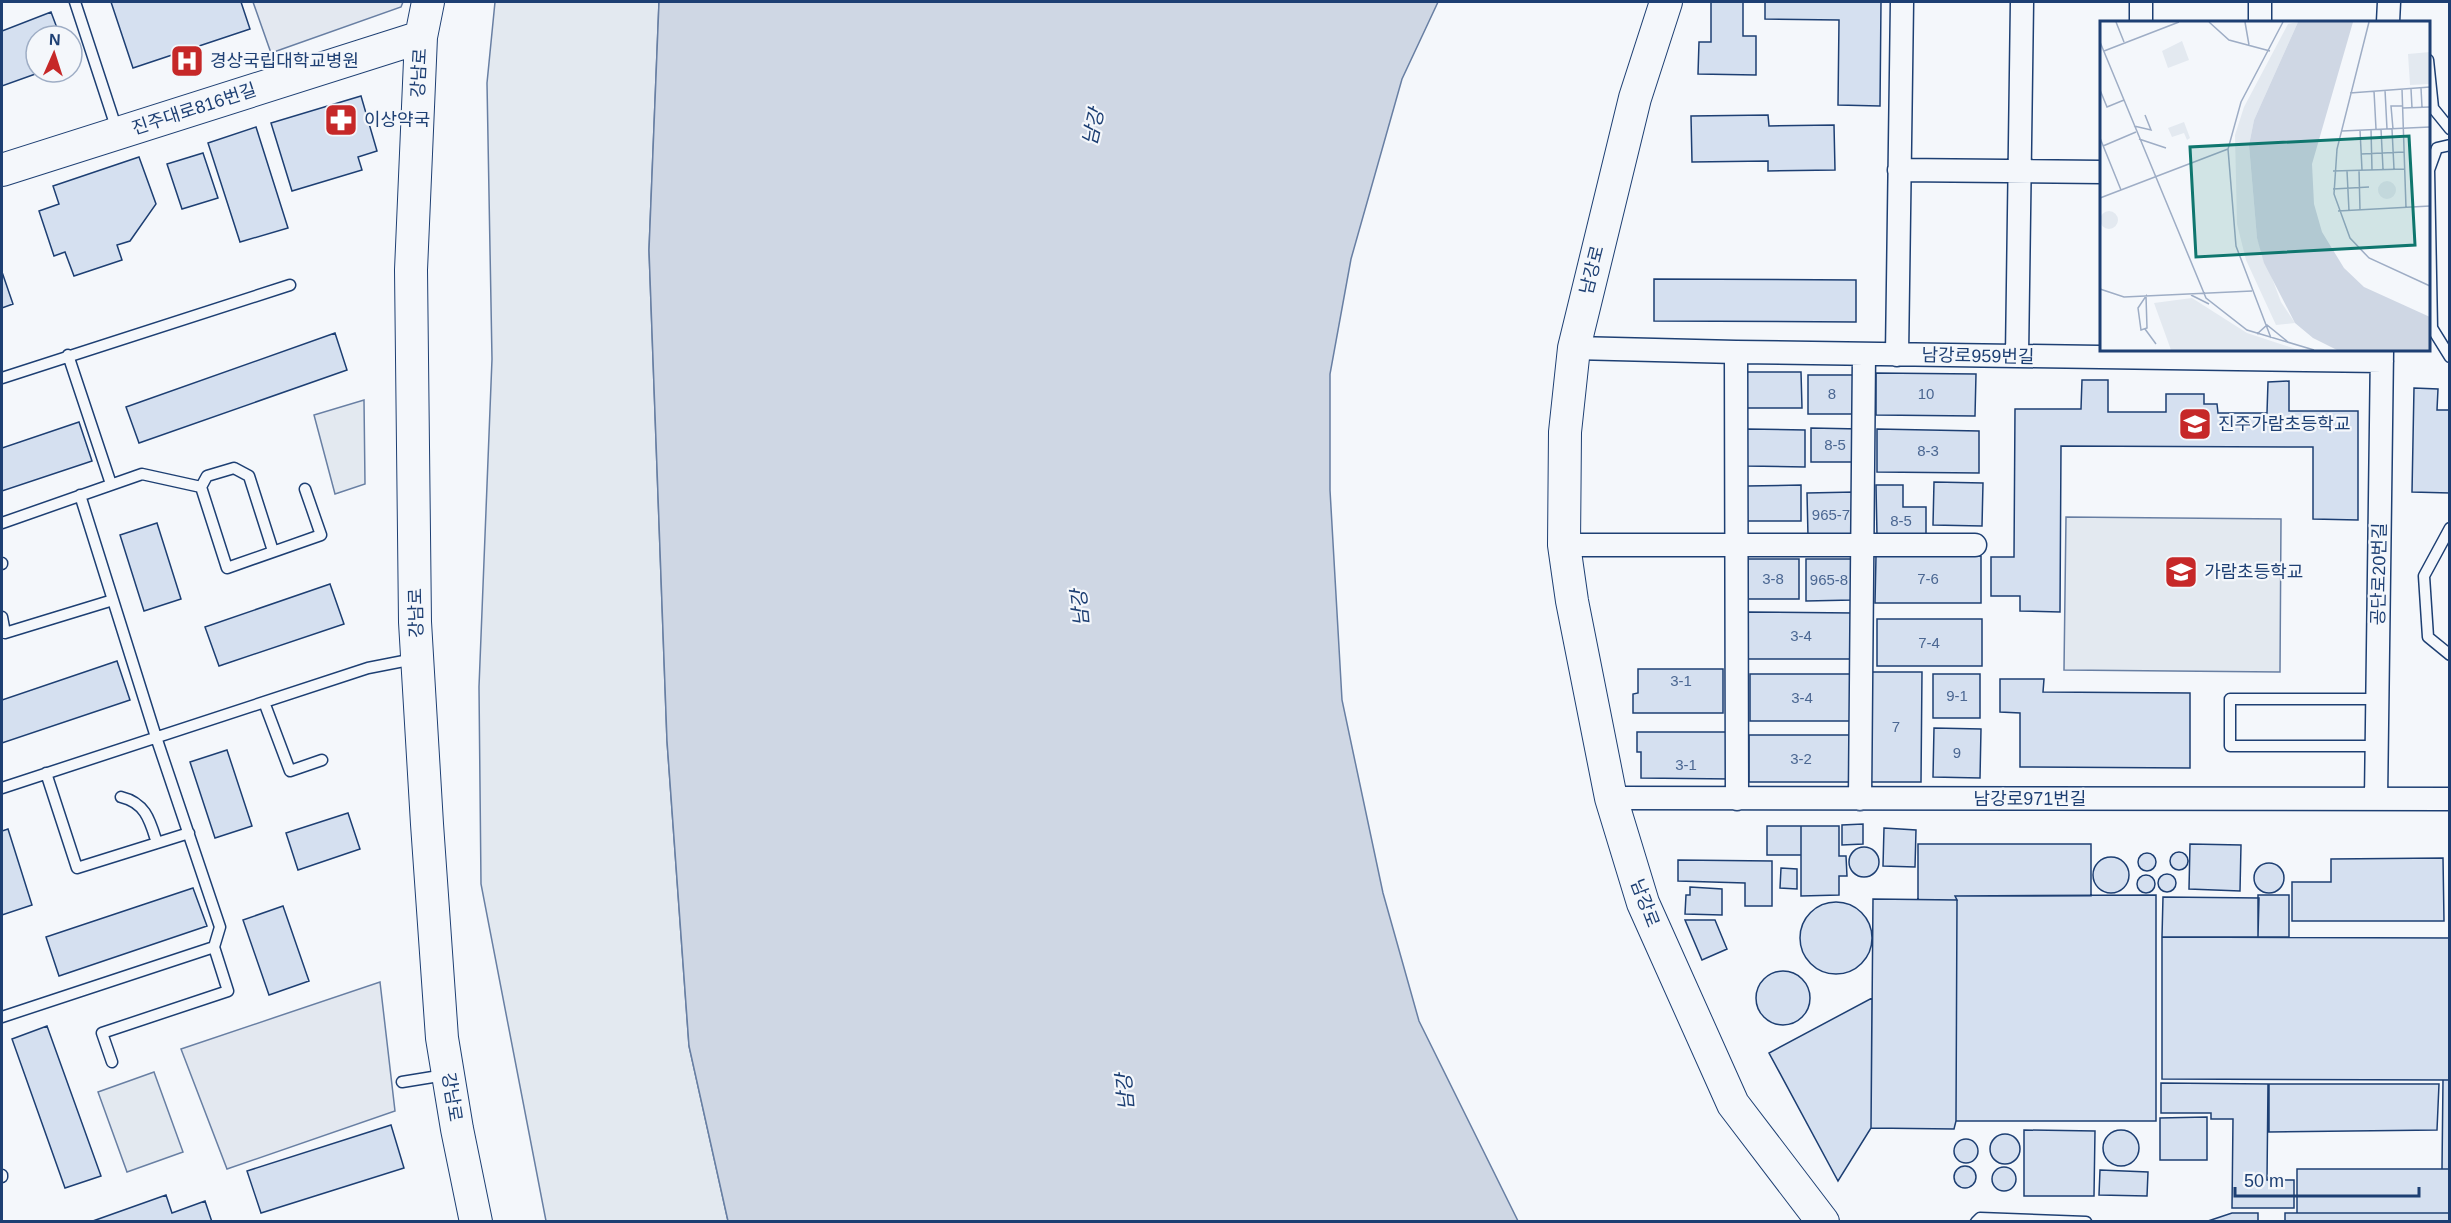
<svg xmlns="http://www.w3.org/2000/svg" width="2451" height="1223" viewBox="0 0 2451 1223" font-family="Arial,'Noto Sans KR',sans-serif">
<style>
.green{fill:#e3e9f0;stroke:#687fa3;stroke-width:1.5}
.parking{fill:#e3e8f0;stroke:#687fa3;stroke-width:1.5}
.water{fill:#cfd7e4;stroke:#687fa3;stroke-width:1.5}
.building{fill:#d5e0f0;stroke:#1d3f73;stroke-width:1.5}
.lines{fill:none;stroke-linecap:round;stroke-linejoin:round}
.lane-casing{stroke:#1d3f73;stroke-width:13}
.street-casing{stroke:#1d3f73;stroke-width:25}
.secondary-casing{stroke:#1d3f73;stroke-width:34}
.lane{stroke:#f4f7fb;stroke-width:10}
.street{stroke:#f4f7fb;stroke-width:22}
.secondary{stroke:#f4f7fb;stroke-width:32}
.labels{text-anchor:middle;stroke-width:4.5;stroke-linejoin:round;paint-order:stroke}
.number-label{font-size:15px;fill:#4b6792}
.poi-label{font-size:18px;fill:#1d3f73;stroke:#f4f7fb;text-anchor:start}
.street-label{font-size:18px;fill:#1d3f73;stroke:#f4f7fb}
.water-label{font-size:20px;font-style:italic;fill:#1d3f73;stroke:#f4f7fb}
.inset-road{fill:none;stroke:#9eadc5;stroke-width:1.5}
.view{fill:#0f766e;fill-opacity:0.15;stroke:#0f766e;stroke-width:3}
.inset-edge{fill:none;stroke:#1d3f73;stroke-width:3}
</style>
<rect width="100%" height="100%" fill="#f4f7fb"/>
<!-- green -->
<path class="green" d="M495,2H659L649,250L667,741L689,1046L728,1221H546L481,884L479,687L492,359L487,83Z
M364,400L365,484L335,494L314,415Z
M2066,517L2281,519L2280,672L2064,670Z
M154,1072L183,1152L127,1172L98,1092Z"/>
<!-- parking -->
<path class="parking" d="M253,2H403L401,7L271,53Z
M380,982L395,1111L227,1169L181,1049Z"/>
<!-- water -->
<path class="water" d="M659,2H1438L1402,79L1351,259L1330,374V490L1342,700L1383,893L1419,1021L1518,1221H728L689,1046L667,741L649,250Z"/>
<!-- building -->
<path class="building" d="M111,2H241L250,29L133,68Z
M1711,2H1743V36H1756V75L1698,74L1699,42H1711Z
M1765,2H1881L1880,106L1838,105L1839,20L1765,19Z
M51,12L60,36H36V72H41L2,86V31Z
M361,96L377,151L358,157L362,170L292,191L271,123Z
M1768,115L1769,126L1834,125L1835,170L1768,171V161L1692,162L1691,116Z
M256,127L288,228L240,242L208,143Z
M203,153L218,198L182,209L167,164Z
M139,157L156,204L130,241L117,245L122,260L74,276L65,252L54,256L39,211L59,204L53,186Z
M2,272L13,304L2,308Z
M1654,279L1856,280V322L1654,321Z
M335,333L347,370L139,443L126,407Z
M1746,372H1801L1802,408H1746Z
M1876,373L1976,374L1975,416L1876,415Z
M1808,375H1856V414H1808Z
M2082,380H2108V412H2166V394H2204V404H2217L2218,413H2267L2268,382L2289,381V411H2358V520L2313,519V447L2061,446L2060,612L2020,611V596H1991V557H2014L2015,409H2081Z
M2414,388L2438,389L2437,410H2450V493L2412,492Z
M79,422L92,461L2,491V448Z
M1811,428L1860,429V462H1811Z
M1747,429L1805,430V467L1746,466Z
M1877,429L1979,431V473L1877,472Z
M1934,482L1983,483L1982,526L1933,525Z
M1801,485V521H1747V486Z
M1876,485H1903V507H1926V535L1877,536Z
M1855,492L1856,536H1808L1807,493Z
M157,523L181,599L144,611L120,535Z
M1876,556H1981V603H1875Z
M1747,559H1799V599H1747Z
M1806,559H1853V600L1806,601Z
M330,584L344,624L219,666L205,627Z
M1748,612L1854,613V659H1748Z
M1877,619H1982V666H1877Z
M117,661L130,700L2,743V700Z
M1638,669H1723V713H1633V694L1638,693Z
M1872,672H1922L1921,782H1871Z
M1750,674H1853V721H1750Z
M1933,674H1980V718H1933Z
M2000,679H2044L2043,692L2190,693V768L2020,767V713L2000,712Z
M1934,728L1981,729L1980,778L1933,777Z
M1637,732H1731V779L1641,778V752H1637Z
M1749,735H1852V782H1749Z
M227,750L252,826L215,838L190,762Z
M348,813L360,849L298,870L286,833Z
M1863,824V844L1842,845V825Z
M1767,826H1801V855H1767Z
M1801,826H1839V856H1846L1847,876H1839V895L1801,896Z
M1884,828L1916,830L1915,867L1883,866Z
M8,829L32,905L2,915V831Z
M1918,844H2091V896H1955L1957,900H1918Z
M2190,844L2241,845L2240,891L2189,889Z
M1849 862a15 15 0 1 1 30 0a15 15 0 1 1-30 0Z
M2170 861a9 9 0 1 1 18 0a9 9 0 1 1-18 0Z
M2138 862a9 9 0 1 1 18 0a9 9 0 1 1-18 0Z
M2093 875a18 18 0 1 1 36 0a18 18 0 1 1-36 0Z
M2443,858L2444,921H2292V882H2331V859Z
M1678,860L1772,861V906H1745V883L1678,881Z
M2254 878a15 15 0 1 1 30 0a15 15 0 1 1-30 0Z
M1781,868L1797,869V889L1780,888Z
M2158 883a9 9 0 1 1 18 0a9 9 0 1 1-18 0Z
M2137 884a9 9 0 1 1 18 0a9 9 0 1 1-18 0Z
M1690,887L1722,889V915L1685,914L1686,895H1690Z
M193,888L207,926L59,976L46,937Z
M2156,895V1121H1956L1957,900L1955,896Z
M2258,895H2289V937H2258Z
M2163,897L2259,898L2258,937H2162Z
M1873,899L1957,900L1956,1121L1954,1129L1871,1128Z
M1800 938a36 36 0 1 1 72 0a36 36 0 1 1-72 0Z
M283,906L309,981L269,995L243,920Z
M1685,920H1715L1727,949L1702,960Z
M2162,937L2450,938V1080L2162,1079Z
M1756 998a27 27 0 1 1 54 0a27 27 0 1 1-54 0Z
M1872,998L1871,1128L1838,1181L1769,1053Z
M47,1026L101,1176L65,1188L12,1039Z
M2443,1080H2450V1169H2442Z
M2161,1083L2268,1084L2267,1180H2294V1208H2232L2233,1119H2211V1113H2161Z
M2269,1084H2439L2437,1130L2269,1132Z
M2207,1117V1160H2160V1118Z
M391,1125L404,1168L261,1213L247,1171Z
M2103 1148a18 18 0 1 1 36 0a18 18 0 1 1-36 0Z
M2024,1130L2095,1131L2094,1196H2024Z
M1990 1149a15 15 0 1 1 30 0a15 15 0 1 1-30 0Z
M1954 1151a12 12 0 1 1 24 0a12 12 0 1 1-24 0Z
M1954 1177a11 11 0 1 1 22 0a11 11 0 1 1-22 0Z
M1992 1179a12 12 0 1 1 24 0a12 12 0 1 1-24 0Z
M2297,1169H2450V1213H2297Z
M2100,1170L2148,1172L2147,1196L2099,1195Z
M166,1195L172,1213L205,1201L212,1222H90Z
M2232,1213H2258V1222H2205Z
M2285,1213H2450V1222H2285Z"/>
<g class="lines">
<defs>
<path id="lane" d="M75,2L117,130
M2428,60L2433,108L2450,129
M2450,145L2437,148L2429,170L2432,328L2450,357
M68,355L111,484
M2,378L290,285
M201,487L207,476L234,468L249,476L273,551
M80,495L156,737L220,927L214,947L228,991L102,1033L112,1062
M2,523L142,474L201,487L227,568L321,535L305,489
M2450,528L2424,576L2428,637L2450,655
M2,564V563
M2,617L5,633L113,600
M264,702L290,771L322,760
M2377,746H2230V699H2378
M46,773L77,868L189,833
M2,788L368,668L414,659
M121,797C146,803 150,821 157,843
M2,1017L214,947
M402,1082L445,1075
M2,1175V1177
M1976,1222L1980,1218L2086,1222"/>
<path id="street" d="M2260,2V22
M2141,22V2
M2388,22L2389,2
M1899,170L2102,172
M1574,348L1736,352L2382,361
M1736,352L1737,799
M1897,355L1902,2
M2017,356L2022,2
M1564,545H1975
M1611,798L2450,799
M1860,799L1864,354
M2376,799L2382,350"/>
<path id="secondary" d="M428,2L421,37L411,270L415,622L427,824L442,1038L457,1129L476,1222
M1666,2L1635,98L1574,348L1565,432L1564,545L1572,601L1611,798L1643,903L1733,1104L1823,1222
M2,170L421,37"/>
</defs>
<!-- lane casing -->
<use href="#lane" class="lane-casing"/>
<!-- street casing -->
<use href="#street" class="street-casing"/>
<!-- secondary casing -->
<use href="#secondary" class="secondary-casing"/>
<!-- lane -->
<use href="#lane" class="lane"/>
<!-- street -->
<use href="#street" class="street"/>
<!-- secondary -->
<use href="#secondary" class="secondary"/>
</g>
<!-- icons -->
<defs>
<symbol id="hospital-square" viewBox="-11 -11 22 22"><rect x="-9" y="-9" width="18" height="18" rx="4" fill="#c62828" stroke="#f4f7fb"/><path d="M-5-5h3v3.5h4V-5h3V5h-3V1.5h-4V5h-3Z" fill="#fff"/></symbol>
<symbol id="pharmacy-square" viewBox="-11 -11 22 22"><rect x="-9" y="-9" width="18" height="18" rx="4" fill="#c62828" stroke="#f4f7fb"/><path d="M-2-6h4v4h4v4h-4v4h-4v-4h-4v-4h4Z" fill="#fff"/></symbol>
<symbol id="school-square" viewBox="-11 -11 22 22"><rect x="-9" y="-9" width="18" height="18" rx="4" fill="#c62828" stroke="#f4f7fb"/><path d="M0-5L7-2L0 1L-7-2ZM-4 1L0 2.5L4 1V4Q0 6-4 4Z" fill="#fff"/></symbol>
</defs>
<g fill-rule="evenodd">
<use href="#hospital-square" x="168" y="42" width="38" height="38"/>
<use href="#pharmacy-square" x="322" y="101" width="38" height="38"/>
<use href="#school-square" x="2176" y="405" width="38" height="38"/>
<use href="#school-square" x="2162" y="553" width="38" height="38"/>
</g>
<g class="labels">
<!-- number labels -->
<g class="number-label">
<text x="1832" y="399">8</text>
<text x="1926" y="399">10</text>
<text x="1835" y="450">8-5</text>
<text x="1928" y="456">8-3</text>
<text x="1831" y="520">965-7</text>
<text x="1901" y="526">8-5</text>
<text x="1773" y="584">3-8</text>
<text x="1928" y="584">7-6</text>
<text x="1829" y="585">965-8</text>
<text x="1801" y="641">3-4</text>
<text x="1929" y="648">7-4</text>
<text x="1681" y="686">3-1</text>
<text x="1957" y="701">9-1</text>
<text x="1802" y="703">3-4</text>
<text x="1896" y="732">7</text>
<text x="1957" y="758">9</text>
<text x="1801" y="764">3-2</text>
<text x="1686" y="770">3-1</text>
</g>
<!-- poi labels -->
<g class="poi-label">
<text x="210" y="67">경상국립대학교병원</text>
<text x="364" y="126">이상약국</text>
<text x="2218" y="430">진주가람초등학교</text>
<text x="2204" y="578">가람초등학교</text>
</g>
<!-- street labels -->
<g class="street-label">
<text transform="translate(419 73) rotate(-87)" y="6">강남로</text>
<text transform="translate(194 109) rotate(-18)" y="6">진주대로816번길</text>
<text transform="translate(1592 270) rotate(-76)" y="6">남강로</text>
<text transform="translate(1978 356) rotate(1)" y="6">남강로959번길</text>
<text transform="translate(2379 574) rotate(-89)" y="6">공단로20번길</text>
<text transform="translate(416 613) rotate(-91)" y="6">강남로</text>
<text x="2030" y="805">남강로971번길</text>
<text transform="translate(1645 903) rotate(69)" y="6">남강로</text>
<text transform="translate(452 1097) rotate(81)" y="6">강남로</text>
</g>
<!-- water labels -->
<g class="water-label">
<text transform="translate(1093 127) rotate(-77)" y="7">남강</text>
<text transform="translate(1080 608) rotate(-95)" y="7">남강</text>
<text transform="translate(1125 1092) rotate(-95)" y="7">남강</text>
</g>
</g>
<!-- overview -->
<g transform="translate(2100 21)">
<rect width="330" height="330" fill="#f4f7fb"/>
<path d="M198,1L154,99L149,124L157,217L181,281L195,302L176,304L146,239L137,203L135,114L144,86L188,3ZM82,20L89,39L68,47L62,30ZM330,31V63L310,64L308,33ZM84,101L90,117L87,119L84,112L72,116L68,107ZM278 169a9 9 0 1 1 18 0a9 9 0 1 1-18 0ZM0 199a9 9 0 1 1 18 0a9 9 0 1 1-18 0ZM92,277L147,312L199,329H71L54,282Z" fill="#e3e9f0"/>
<path d="M198,1H253L212,143L214,183L222,211L244,247L264,266L330,296V329H237L213,317L195,302L164,242L157,217L149,124L154,99Z" fill="#cfd7e4"/>
<path class="inset-road" d="M16,1L24,21M109,1L129,19L170,30M145,1L149,24M269,1L237,128L234,173L250,217L269,237L330,265M0,21L106,277L147,309L214,329M4,30L79,1M321,67L322,86M302,68L306,187M311,68L312,87M0,69L7,86L24,79M285,69L287,108M274,70L276,108M250,72L330,66M303,87L330,86M34,105L51,109L45,94M271,108L272,149M281,108L283,148M292,108L294,148M293,108L291,85H303M260,109L262,149M242,110L330,106M0,117L21,169M39,118L66,127M3,125L36,111M261,133L304,131M259,149L260,189M233,150L305,148M247,150L249,190M233,168L269,166M0,177L128,128M238,190L330,185M0,268L24,276L152,270M91,274L109,283M46,275L47,307L41,309L38,287ZM45,308L56,323M157,313L167,304L188,321M171,317L136,225L128,128L141,81L183,1"/>
<path class="view" d="M309,115L315,224L96,236L90,126Z"/>
<rect width="330" height="330" class="inset-edge"/>
</g>
<!-- border -->
<rect width="2451" height="1223" fill="none" stroke="#1d3f73" stroke-width="6"/>
<!-- north arrow -->
<g transform="translate(54 54) rotate(3)"><circle r="28" fill="#f4f7fb" stroke="#9eadc5" stroke-width="1.5"/>
<path d="M0-4.5L10 22L0 15L-10 22Z" fill="#c62828"/>
<text y="-9" font-size="16" font-weight="bold" text-anchor="middle" fill="#1d3f73">N</text>
</g>
<!-- scale -->
<path d="M2235 1187v9h184v-9" fill="none" stroke="#1d3f73" stroke-width="3"/>
<text x="2244" y="1187" font-size="18" fill="#1d3f73" stroke="#f4f7fb" stroke-width="4.5" paint-order="stroke">50 m</text>
</svg>
